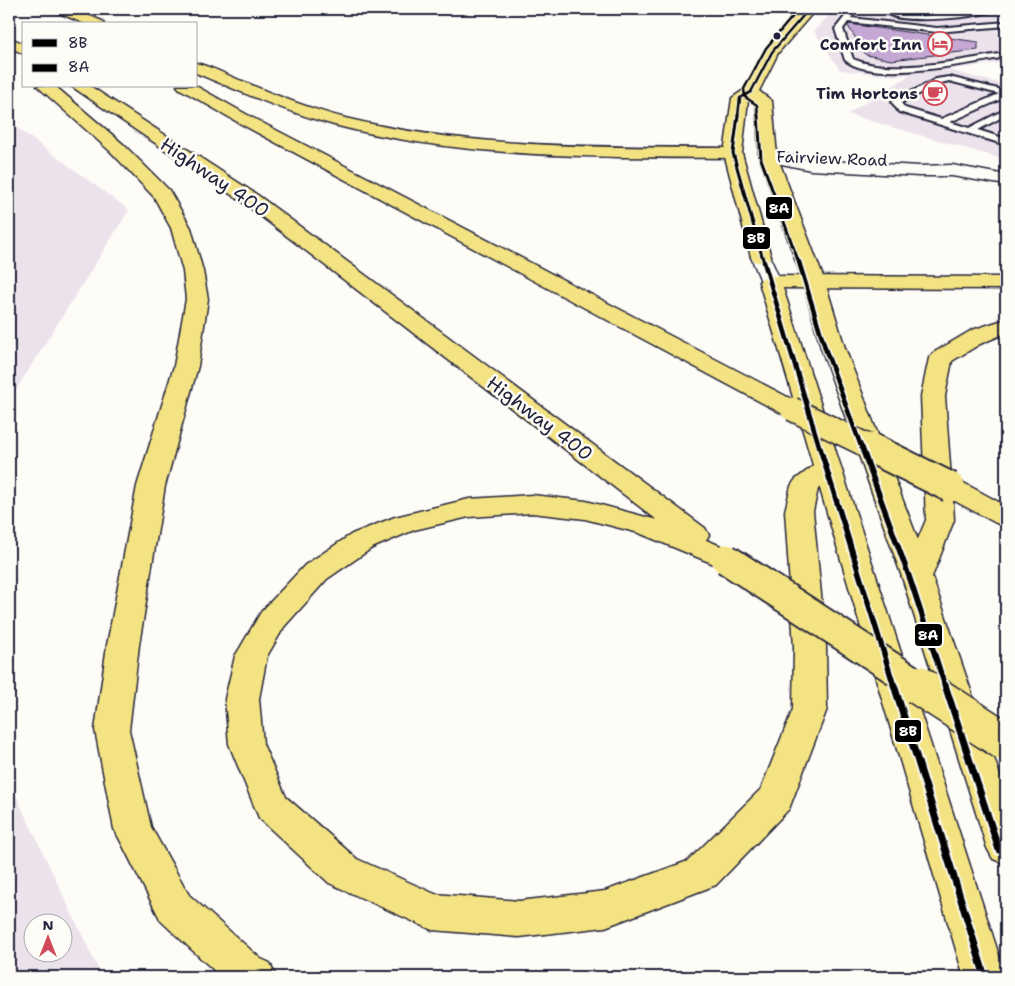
<svg xmlns="http://www.w3.org/2000/svg" width="1015" height="986" viewBox="0 0 1015 986" font-family="'Shantell Sans',sans-serif">
<style>
.built{fill:#ece2ec;fill-rule:evenodd}
.building{fill:#c4a7d3;stroke:#22223b}
.lines{fill:none;stroke-linecap:round;stroke-linejoin:round}
.lane-casing{stroke:#22223b;stroke-width:4}
.secondary-casing{stroke:#22223b;stroke-width:3}
.primary-casing{stroke:#22223b;stroke-width:3}
.highway-casing{stroke:#22223b;stroke-width:3}
.lane{fill:#fdfcf7;fill-rule:evenodd}
.secondary{fill:#fdfcf7;fill-rule:evenodd}
.primary{fill:#f4e382;fill-rule:evenodd}
.highway{fill:#f4e382;fill-rule:evenodd}
.highway-bridge-far2-casing{stroke:#22223b;stroke-width:26;stroke-linecap:butt}
.highway-bridge-far1-casing{stroke:#22223b;stroke-width:33;stroke-linecap:butt}
.highway-bridge-casing{stroke:#22223b;stroke-width:41;stroke-linecap:butt}
.highway-bridge-far2{stroke:#f4e382;stroke-width:23}
.highway-bridge-far1{stroke:#f4e382;stroke-width:29}
.highway-bridge{stroke:#f4e382;stroke-width:38}
.bus-1-far4-casing{stroke:#fdfcf7;stroke-width:4.5}
.bus-1-far3-casing{stroke:#fdfcf7;stroke-width:5.5}
.bus-1-far2-casing{stroke:#fdfcf7;stroke-width:8}
.bus-1-far1-casing{stroke:#fdfcf7;stroke-width:9}
.bus-1-casing{stroke:#fdfcf7;stroke-width:11}
.bus-2-far4-casing{stroke:#fdfcf7;stroke-width:4.5}
.bus-2-far3-casing{stroke:#fdfcf7;stroke-width:5.5}
.bus-2-far2-casing{stroke:#fdfcf7;stroke-width:8}
.bus-2-far1-casing{stroke:#fdfcf7;stroke-width:9}
.bus-2-casing{stroke:#fdfcf7;stroke-width:11}
.bus-1-far4{stroke:#000;stroke-width:2.5}
.bus-1-far3{stroke:#000;stroke-width:3}
.bus-1-far2{stroke:#000;stroke-width:4.5}
.bus-1-far1{stroke:#000;stroke-width:5.5}
.bus-1{stroke:#000;stroke-width:7}
.bus-2-far4{stroke:#000;stroke-width:2.5}
.bus-2-far3{stroke:#000;stroke-width:3}
.bus-2-far2{stroke:#000;stroke-width:4.5}
.bus-2-far1{stroke:#000;stroke-width:5.5}
.bus-2{stroke:#000;stroke-width:7}
.bus-dot{fill:#22223b;stroke:#fdfcf7;stroke-width:2}
.labels{text-anchor:middle;stroke-width:5;stroke-linejoin:round;paint-order:stroke}
.far-poi-label{font-size:16px;font-weight:bold;fill:#22223b;stroke:#fdfcf7;text-anchor:end}
.far-street-label{font-size:16px;fill:#22223b;stroke:#fdfcf7}
.street-label{font-size:19px;fill:#22223b;stroke:#fdfcf7}
.line-badge{stroke:#fdfcf7;stroke-width:2}
.badge-label{font-size:14px;text-anchor:middle;font-weight:bold;fill:#fff}
</style>
<rect width="100%" height="100%" fill="#fdfcf7"/>
<filter id="ink" filterUnits="userSpaceOnUse"><feTurbulence type="fractalNoise" baseFrequency=".02" numOctaves="2"/><feDisplacementMap in="SourceGraphic" scale="10" xChannelSelector="R" yChannelSelector="G"/><feConvolveMatrix kernelMatrix="1 2 1 2 8 2 1 2 1" color-interpolation-filters="sRGB"/></filter>
<g filter="url(#ink)">
<!-- built -->
<path class="built" d="M835,9H1006V62L948,70L1006,85V160L847,114L912,74L896,76L840,70L814,31Z
M9,122L129,210L9,401Z
M9,781L102,977H9ZM32,924H62V954H32Z"/>
<!-- building -->
<path class="building" d="M849,24L978,42V50L891,60L866,55L848,26Z"/>
<g class="lines">
<defs>
<path id="lane" d="M851,9H858L851,18L937,28L1006,22V26L937,32L848,22L843,29L853,59C892,76 964,59 1006,53V57C971,63 872,84 845,60L835,29Z
M933,9C941,9 946,14 952,13C967,13 981,8 997,9C982,18 903,24 888,14L892,12L923,16L940,14Z
M949,77L1006,91V97L950,122L969,128L1006,109V115L978,130L1006,139V145L899,112L892,102L936,79ZM949,81L999,94L941,119L905,108L901,103L941,83Z"/>
<path id="secondary" d="M768,151L811,160L919,166L952,165L1006,175V185L952,176H919L811,170L762,160L759,156L762,152Z
M761,251L768,253L781,282L777,286L770,288L763,286L751,257L754,253Z"/>
<path id="primary" d="M802,9H816L778,53L759,91L772,101L777,156L825,282L845,348L932,577L1006,793V864L993,859L987,848L902,577L821,348L803,282L759,156L756,103L750,99L748,100L742,153L771,257L768,261L761,263L754,261L751,257L724,153L732,98L745,89L767,49Z
M770,276L777,278L781,282L1006,977H964L759,282L763,278Z"/>
<path id="highway" d="M55,9H73L102,21L104,24H85L57,12Z
M9,37L24,44V54L9,47Z
M196,63C212,67 227,75 242,81C275,95 310,109 345,118C472,149 603,147 733,148L739,149L742,153L739,157L733,158C600,157 464,159 334,125C287,112 241,92 196,73Z
M37,86H55L123,144L169,190L191,228L203,271L208,299L198,366L165,486L139,645L129,730L151,827L189,895L261,959L270,963L276,977H221L161,921L120,840L114,829L95,730L107,645L137,486L174,366L186,299L183,271L171,228L154,197L111,152Z
M71,86H90L259,196L705,528L709,535L706,540L736,552L741,559L736,566L726,569L639,533L585,519L532,513L469,517L414,530L372,548L327,579L284,627L267,656L259,699L263,744L286,797L357,859L435,894L519,901L605,891L688,861L761,789L793,709L794,647L785,511L791,486L795,480L817,463L826,461L835,463L839,469L818,489L813,511L826,647L827,709L789,809L716,885L605,927L519,937L432,930L329,883L259,818L229,744L225,699L235,656L240,648L261,612L305,565L352,534L395,517L469,499L532,495L586,501L657,520L245,204Z
M177,86H196L253,118L801,404L804,409L801,414L792,416L783,414L241,124L180,89Z
M770,276L1006,277V289L770,288L763,286L759,282L763,278Z
M1006,319V333L980,344L952,361L945,396L951,479L960,481L1006,506V526L996,523L953,500L954,520L932,577L928,584L917,587L906,584L902,577L926,520L921,396L929,358L933,353L972,330Z"/>
</defs>
<!-- lane casing -->
<use href="#lane" class="lane-casing"/>
<!-- secondary casing -->
<use href="#secondary" class="secondary-casing"/>
<!-- primary casing -->
<use href="#primary" class="primary-casing"/>
<!-- highway casing -->
<use href="#highway" class="highway-casing"/>
<!-- lane -->
<use href="#lane" class="lane"/>
<!-- secondary -->
<use href="#secondary" class="secondary"/>
<!-- primary -->
<use href="#primary" class="primary"/>
<!-- highway -->
<use href="#highway" class="highway"/>
<defs>
<path id="highway-bridge-far2" d="M792,409L874,449"/>
<path id="highway-bridge-far1" d="M871,448L950,487
M726,559L920,686"/>
<path id="highway-bridge" d="M918,685L1006,742"/>
</defs>
<!-- highway-bridge-far2 casing -->
<use href="#highway-bridge-far2" class="highway-bridge-far2-casing"/>
<!-- highway-bridge-far1 casing -->
<use href="#highway-bridge-far1" class="highway-bridge-far1-casing"/>
<!-- highway-bridge casing -->
<use href="#highway-bridge" class="highway-bridge-casing"/>
<!-- highway-bridge-far2 -->
<use href="#highway-bridge-far2" class="highway-bridge-far2"/>
<!-- highway-bridge-far1 -->
<use href="#highway-bridge-far1" class="highway-bridge-far1"/>
<!-- highway-bridge -->
<use href="#highway-bridge" class="highway-bridge"/>
<defs>
<path id="bus-1-far4" d="M738,116L740,98L751,92L772,52L809,9"/>
<path id="bus-1-far3" d="M738,115L733,153L764,263"/>
<path id="bus-1-far2" d="M764,262L820,449"/>
<path id="bus-1-far1" d="M820,448L894,686"/>
<path id="bus-1" d="M894,685L985,977"/>
<path id="bus-2-far4" d="M758,116L757,105L745,97L744,89L766,48L799,9"/>
<path id="bus-2-far3" d="M758,115L761,159L799,263"/>
<path id="bus-2-far2" d="M799,262L826,351L862,449"/>
<path id="bus-2-far1" d="M862,448L910,579L945,686"/>
<path id="bus-2" d="M945,685L999,850"/>
</defs>
<!-- bus-1-far4 casing -->
<use href="#bus-1-far4" class="bus-1-far4-casing"/>
<!-- bus-1-far3 casing -->
<use href="#bus-1-far3" class="bus-1-far3-casing"/>
<!-- bus-1-far2 casing -->
<use href="#bus-1-far2" class="bus-1-far2-casing"/>
<!-- bus-1-far1 casing -->
<use href="#bus-1-far1" class="bus-1-far1-casing"/>
<!-- bus-1 casing -->
<use href="#bus-1" class="bus-1-casing"/>
<!-- bus-2-far4 casing -->
<use href="#bus-2-far4" class="bus-2-far4-casing"/>
<!-- bus-2-far3 casing -->
<use href="#bus-2-far3" class="bus-2-far3-casing"/>
<!-- bus-2-far2 casing -->
<use href="#bus-2-far2" class="bus-2-far2-casing"/>
<!-- bus-2-far1 casing -->
<use href="#bus-2-far1" class="bus-2-far1-casing"/>
<!-- bus-2 casing -->
<use href="#bus-2" class="bus-2-casing"/>
<!-- bus-1-far4 -->
<use href="#bus-1-far4" class="bus-1-far4"/>
<!-- bus-1-far3 -->
<use href="#bus-1-far3" class="bus-1-far3"/>
<!-- bus-1-far2 -->
<use href="#bus-1-far2" class="bus-1-far2"/>
<!-- bus-1-far1 -->
<use href="#bus-1-far1" class="bus-1-far1"/>
<!-- bus-1 -->
<use href="#bus-1" class="bus-1"/>
<!-- bus-2-far4 -->
<use href="#bus-2-far4" class="bus-2-far4"/>
<!-- bus-2-far3 -->
<use href="#bus-2-far3" class="bus-2-far3"/>
<!-- bus-2-far2 -->
<use href="#bus-2-far2" class="bus-2-far2"/>
<!-- bus-2-far1 -->
<use href="#bus-2-far1" class="bus-2-far1"/>
<!-- bus-2 -->
<use href="#bus-2" class="bus-2"/>
</g>
</g>
<!-- icons -->
<defs>
<symbol id="hotel-ring" viewBox="-11 -11 22 22"><circle r="9.5" fill="#fdfcf7" stroke="#d1495b" stroke-width="1.5"/><path d="M-6-4.5h1.5V1H6V5H4.5V3h-9V5H-6ZM-4 0a1.8 1.8 0 1 1 3.6 0ZM.5 0V-2.5h3Q6-2.5 6 0Z" fill="#d1495b"/></symbol>
<symbol id="cafe-ring" viewBox="-11 -11 22 22"><circle r="9.5" fill="#fdfcf7" stroke="#d1495b" stroke-width="1.5"/><path d="M-5.5-4.5H6V0H3Q3 3.5 0 3.5H-2.5Q-5.5 3.5-5.5 0ZM3-3.2v2h1.7v-2ZM-6 4.5H4V6H-6Z" fill="#d1495b"/></symbol>
</defs>
<g fill-rule="evenodd">
<use href="#hotel-ring" x="926" y="30" width="28" height="28"/>
<use href="#cafe-ring" x="921" y="79" width="28" height="28"/>
</g>
<!-- markers -->
<circle class="bus-dot" cx="777" cy="36" r="4.5"/>
<g class="labels">
<!-- far-poi labels -->
<g class="far-poi-label">
<text x="922" y="50">Comfort Inn</text>
<text x="918" y="99">Tim Hortons</text>
</g>
<!-- far-street labels -->
<g class="far-street-label">
<text transform="translate(832 158) rotate(2)" y="6">Fairview Road</text>
</g>
<!-- street labels -->
<g class="street-label">
<text transform="translate(215 177) rotate(34)" y="7">Highway 400</text>
<text transform="translate(540 418) rotate(37)" y="7">Highway 400</text>
</g>
</g>
<g class="line-badge">
<rect x="765" y="196" width="28" height="24" rx="5" fill="#000"/>
<rect x="742" y="226" width="29" height="24" rx="5" fill="#000"/>
<rect x="914" y="623" width="29" height="24" rx="5" fill="#000"/>
<rect x="894" y="719" width="28" height="24" rx="5" fill="#000"/>
</g>
<g class="badge-label">
<text x="779" y="213">8A</text>
<text x="756" y="243">8B</text>
<text x="928" y="640">8A</text>
<text x="908" y="736">8B</text>
</g>
<!-- margin -->
<rect width="1015" height="986" fill="none" stroke="#fdfcf7" stroke-width="30"/>
<rect x="15" y="15" width="985" height="956" fill="none" stroke="#22223b" stroke-width="2" filter="url(#ink)"/>
<!-- legend -->
<rect x="22" y="22" width="175" height="65" fill="#fdfcf7" stroke="#a5a5ac"/>
<rect x="32" y="39" width="25" height="8" fill="#000000" stroke="#a5a5ac"/>
<text x="68" y="48" font-size="15" fill="#22223b">8B</text>
<rect x="32" y="64" width="25" height="8" fill="#000000" stroke="#a5a5ac"/>
<text x="68" y="72" font-size="15" fill="#22223b">8A</text>
<!-- north arrow -->
<g transform="translate(48 938)"><circle r="24" fill="#fdfcf7" stroke="#a5a5ac"/>
<path d="M0-4L9 19L0 12L-9 19Z" fill="#d1495b"/>
<text y="-8" font-size="14" font-weight="bold" text-anchor="middle" fill="#22223b">N</text>
</g>
</svg>
